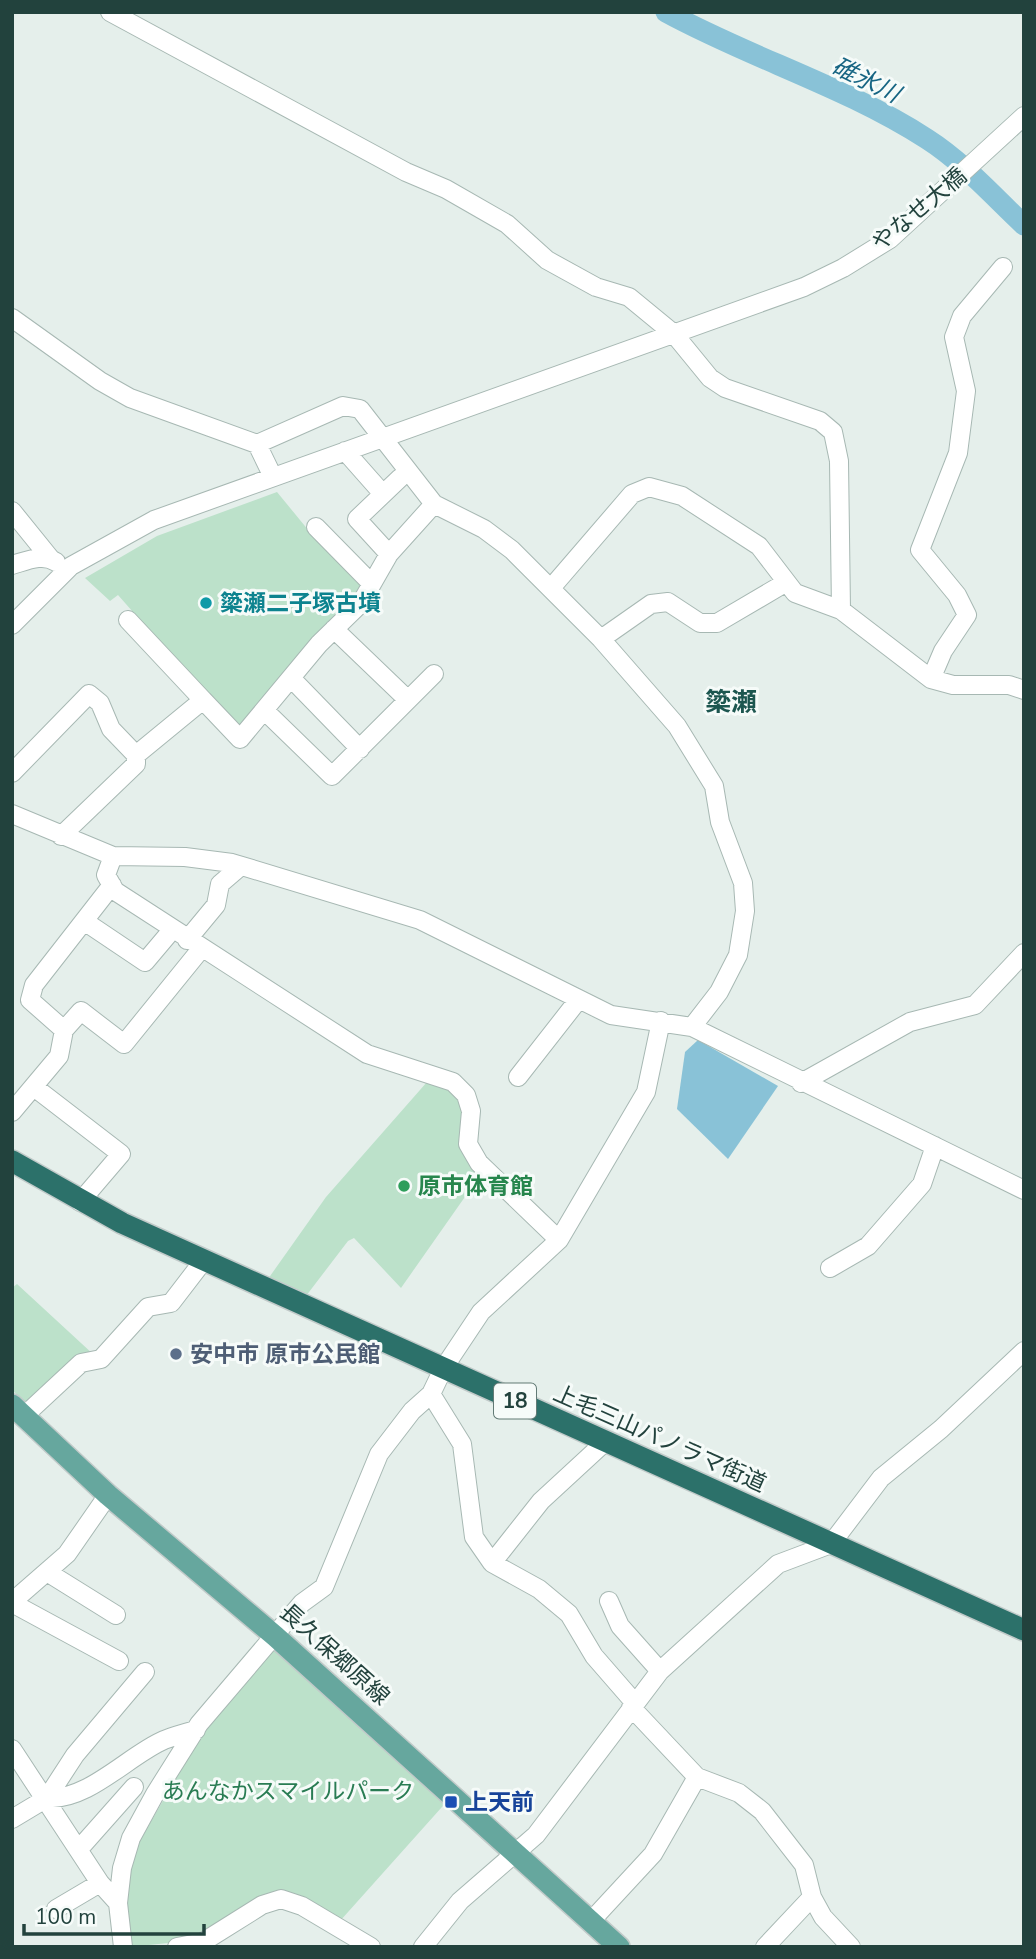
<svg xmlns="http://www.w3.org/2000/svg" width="1036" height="1959" viewBox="0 0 1036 1959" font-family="'Nunito Sans','Noto Sans JP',sans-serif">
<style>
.green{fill:#bce1ca}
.water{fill:#89c2d7}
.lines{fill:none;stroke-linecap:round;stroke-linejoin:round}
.river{stroke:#89c2d7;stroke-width:21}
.minor-casing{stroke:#a7b8b3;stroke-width:20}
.major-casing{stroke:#c1cac9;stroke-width:24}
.highway-casing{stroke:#c1cac9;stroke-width:24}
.minor{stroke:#fff;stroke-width:18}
.major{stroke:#66a79e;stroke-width:21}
.highway{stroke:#2c716a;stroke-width:21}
.culture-dot{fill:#0f9aa8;stroke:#f6fbf9;stroke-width:2.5}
.leisure-dot{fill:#2e9e5b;stroke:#f6fbf9;stroke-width:2.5}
.service-dot{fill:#5c6f8a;stroke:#f6fbf9;stroke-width:2.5}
.transit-dot{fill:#1a4fb4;stroke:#f6fbf9;stroke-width:2.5}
.labels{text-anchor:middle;stroke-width:6;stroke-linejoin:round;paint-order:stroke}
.shield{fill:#f6fbf9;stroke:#627a75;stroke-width:2}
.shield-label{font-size:21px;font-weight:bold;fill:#22423d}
.street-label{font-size:23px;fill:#22423d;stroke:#f6fbf9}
.culture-label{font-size:23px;font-weight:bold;fill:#0d838f;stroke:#f6fbf9;text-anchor:start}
.leisure-label{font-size:23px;font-weight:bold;fill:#27864d;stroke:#f6fbf9;text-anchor:start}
.service-label{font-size:23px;font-weight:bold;fill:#4e5e75;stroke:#f6fbf9;text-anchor:start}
.park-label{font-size:23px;fill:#297c53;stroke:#f6fbf9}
.transit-label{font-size:23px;font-weight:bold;fill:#164399;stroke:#f6fbf9;text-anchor:start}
.water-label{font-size:24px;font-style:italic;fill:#176583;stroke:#f6fbf9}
.quarter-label{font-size:26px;font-weight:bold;fill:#1c564f;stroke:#f6fbf9}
</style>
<rect width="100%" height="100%" fill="#e5efeb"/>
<!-- green -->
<path class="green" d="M277,492L309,531L364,586L242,731L130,615L133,612L118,595L110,601L85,578L157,536Z
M427,1082L448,1088L459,1101L481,1174L401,1288L354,1238L348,1241L306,1296L268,1279L326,1197Z
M17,1284L94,1355L28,1405L12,1390V1288Z
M275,1643L450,1798L340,1921L302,1898L178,1942L129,1947L124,1903L131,1856L215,1711Z"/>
<!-- water -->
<path class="water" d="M698,1040L778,1086L728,1159L677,1109L685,1052Z"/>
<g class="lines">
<!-- river -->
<path class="river" d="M666,12C750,58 847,87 927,139C963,162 993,196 1024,225"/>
<defs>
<path id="minor" d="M110,12L406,172L446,189L507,224L547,260L596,287L629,297L674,334L710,378L725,388L820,421L833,432L839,461L841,610
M12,318L100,381L130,398L257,444L273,477
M257,444L343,406L360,409L434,504L484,529L512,550L601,639L677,726L714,786L720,822L743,883L745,911L738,955L719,992L692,1027
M345,451L383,494
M12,511L50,558
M316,527L372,584
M389,554L357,519L400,478
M12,565C26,561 43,553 56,562
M551,588L632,494L649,487L682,496L759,546L795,593L841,610L931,679L953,685H1009L1024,690
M128,620L203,700
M12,625L71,566L154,520L804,287L843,268L890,239L1024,116
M334,629L408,700
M601,639L651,604L668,602L700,623H717L785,583
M291,678L360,749
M931,679L943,651L967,615L957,595L920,550L958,453L966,391L954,337L962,316L1003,267
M264,710L332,776L434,674
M12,773L89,694L100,703L111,729L136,755
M12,814L113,856L185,857L232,863L420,920L611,1015L692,1027L1024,1190
M61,836L136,764V755L203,700L240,739L319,644L361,603L389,554L434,504
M113,856L106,875L115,891L367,1054L453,1082L466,1095L471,1111L468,1144L479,1163L559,1240
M84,921L145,962L172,930
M187,940L216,905L220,884L241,866
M64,1030L81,1011L124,1044L201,949
M518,1077L579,999
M801,1083L910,1022L975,1005L1024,953
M34,1087L121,1154L80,1202
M12,1112L59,1056L64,1030L30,1000L34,985L112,885
M830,1268L868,1246L922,1184L935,1146
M431,1394L462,1444L474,1537L492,1563
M24,1416L81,1363L101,1359L148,1307L171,1303L204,1260
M605,1442L541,1501L492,1563L539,1589L569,1614L594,1656L634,1702
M47,1572L116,1615
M609,1601L620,1626L660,1671
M12,1602L67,1554L108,1495
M12,1603L119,1661
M631,1707L697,1777L739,1793L762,1811L804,1865L812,1897L823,1917L851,1947
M12,1749L100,1883L118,1903
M47,1798C88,1801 129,1755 164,1740C174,1736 185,1733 196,1730
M12,1819L47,1798L75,1755L145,1672
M79,1849L134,1787
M56,1909L100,1883
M591,1921L653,1854L697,1777
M123,1947L118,1903L122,1868L131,1838L155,1794L199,1724L302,1603L324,1587L379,1454L412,1411L431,1394L443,1369L481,1312L559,1240L646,1092L661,1021
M177,1947L203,1942L262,1905L281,1899L302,1906L371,1947
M423,1947L460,1901L536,1835L660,1671L778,1564L831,1544L881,1478L941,1429L1024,1351
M765,1947L812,1897"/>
<path id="major" d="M12,1405L108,1495L275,1636L619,1947"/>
<path id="highway" d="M12,1161L122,1223L1024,1630"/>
</defs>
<!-- minor casing -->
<use href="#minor" class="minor-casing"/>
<!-- major casing -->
<use href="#major" class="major-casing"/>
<!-- highway casing -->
<use href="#highway" class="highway-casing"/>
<!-- minor -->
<use href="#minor" class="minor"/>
<!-- major -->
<use href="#major" class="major"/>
<!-- highway -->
<use href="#highway" class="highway"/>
</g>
<!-- markers -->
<circle class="culture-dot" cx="206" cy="603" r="7"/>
<circle class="leisure-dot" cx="404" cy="1186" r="7"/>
<circle class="service-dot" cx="176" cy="1354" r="7"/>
<rect class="transit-dot" x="444" y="1795" width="14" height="14" rx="3.5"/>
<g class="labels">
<!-- shield labels -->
<rect class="shield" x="494" y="1383.5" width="42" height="35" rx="5"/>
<g class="shield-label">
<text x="515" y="1408">18</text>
</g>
<!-- street labels -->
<g class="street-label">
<text transform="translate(919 209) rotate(-40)" y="8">やなせ大橋</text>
<text transform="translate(660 1438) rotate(24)" y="8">上毛三山パノラマ街道</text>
<text transform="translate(335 1654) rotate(42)" y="8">長久保郷原線</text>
</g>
<!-- culture labels -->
<g class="culture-label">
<text x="220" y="611">簗瀬二子塚古墳</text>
</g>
<!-- leisure labels -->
<g class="leisure-label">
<text x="418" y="1194">原市体育館</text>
</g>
<!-- service labels -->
<g class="service-label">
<text x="190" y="1362">安中市 原市公民館</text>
</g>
<!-- park labels -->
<g class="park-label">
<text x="288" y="1799">あんなかスマイルパーク</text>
</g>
<!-- transit labels -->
<g class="transit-label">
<text x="465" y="1810">上天前</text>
</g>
<!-- water labels -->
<g class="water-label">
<text transform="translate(866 80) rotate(26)" y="8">碓氷川</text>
</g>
<!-- quarter labels -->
<g class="quarter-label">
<text x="731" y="711">簗瀬</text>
</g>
</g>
<!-- border -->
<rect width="1036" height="1959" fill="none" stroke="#22423d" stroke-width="28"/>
<!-- scale -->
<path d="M24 1924v10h180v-10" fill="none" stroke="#22423d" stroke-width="3.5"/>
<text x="35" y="1924" font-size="21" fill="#22423d" stroke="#f6fbf9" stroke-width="5" paint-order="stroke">100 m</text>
</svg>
